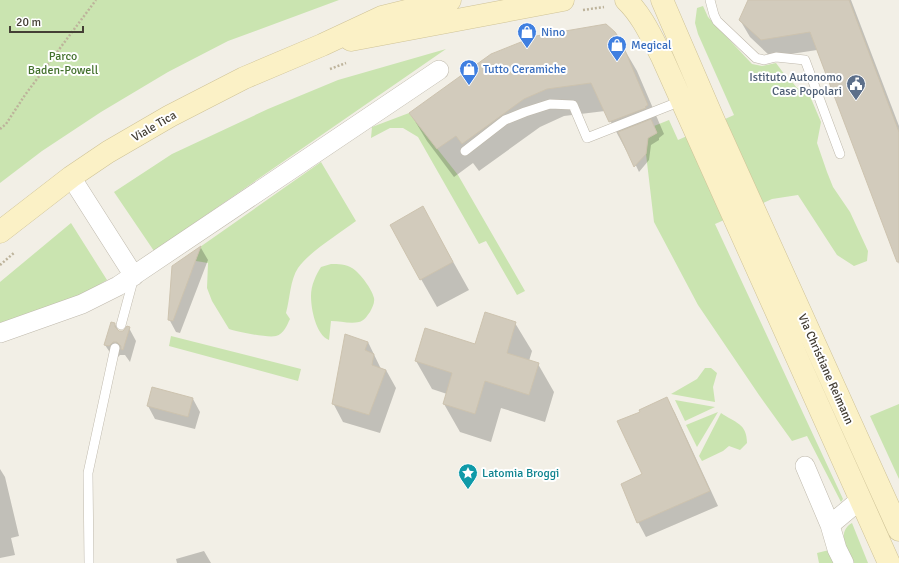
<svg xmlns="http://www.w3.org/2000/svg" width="899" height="563" viewBox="0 0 899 563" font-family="Signika,sans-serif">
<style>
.green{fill:#cae4b0}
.shadow{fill:#0003}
.building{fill:#d2cbbc;stroke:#cdc3af}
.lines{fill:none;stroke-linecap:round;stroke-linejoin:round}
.lane-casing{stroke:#bfb9ac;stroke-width:10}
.street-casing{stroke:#bfb9ac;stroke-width:20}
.secondary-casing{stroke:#cfc397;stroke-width:23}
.path{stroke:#bdb39b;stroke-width:2.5;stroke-dasharray:2 2;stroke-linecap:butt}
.lane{stroke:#fff;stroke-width:9}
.street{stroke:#fff;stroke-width:19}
.secondary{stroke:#fbf1c6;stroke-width:22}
.labels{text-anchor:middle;stroke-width:4;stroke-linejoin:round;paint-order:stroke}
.shop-label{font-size:12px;fill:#366cbe;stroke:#fff;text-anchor:start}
.park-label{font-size:12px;fill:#43712d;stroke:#fff}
.service-label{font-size:12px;fill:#4e5e75;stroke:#fff;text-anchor:end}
.street-label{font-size:12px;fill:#443f35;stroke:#fff}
.culture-label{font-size:12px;fill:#0d838f;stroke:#fff;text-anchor:start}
</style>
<rect width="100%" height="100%" fill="#f2efe6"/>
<!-- green -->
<path class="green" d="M0,0H339L228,41L168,72L101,112L42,151L0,183Z
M703,6L708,17L752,64L762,66L776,63L785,75L787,81L793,83L797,88L807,89L821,122L817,143L827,172L833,187L850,212L868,251L867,261L854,266L837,255L798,195L772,199L715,224L843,499L841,502L807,436L792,441L759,395L698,305L654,222L646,154L648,138L657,133L654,126L669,120L678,140L734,115L698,34L695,23L697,8Z
M446,49L154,251L114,192L172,154L268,109L338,80Z
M409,113L458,175L525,291L517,295L486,241L479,244L418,137L403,128H390L371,138L372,127Z
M321,162L356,221C339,234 310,251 298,268C290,280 290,299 286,313L290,319C287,325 284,334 276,336C267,338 239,332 229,329L212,301L207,288L208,263L196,261L190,254Z
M71,223L107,280L83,294L0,323V282Z
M331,264C338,264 346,264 352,268C360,273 372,289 374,298C375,303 372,308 370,312C367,316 364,321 359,322C350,324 340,321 331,321L329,340C316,335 311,309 311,296C311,285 316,275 321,267Z
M171,336L301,369L298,381L169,346Z
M705,368H711L717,373L713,387L715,402L671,394L697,379Z
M675,400L715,407L685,421Z
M899,404V479L870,416Z
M718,412L697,447L686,425Z
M721,413C735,423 747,423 747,443L740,450L729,446L723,451L702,461L699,456Z
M852,523L868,563H853C847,551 836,532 852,523Z
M829,550L836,563H819L817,553Z"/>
<!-- shadow -->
<path class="shadow" d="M750,0H851L899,126V264L817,50L771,57L750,37L740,20Z
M620,42L637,71L664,134L659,138V140L651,145L649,160L639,172L628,149L626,150L605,111L564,116L540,127L479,171L473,163L454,177L427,141L410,113Z
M423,208L469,290L437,307L421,279Z
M201,248L208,260L180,333L176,332L169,319L173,267Z
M515,323L532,351L529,361L538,364L554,392L545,422L501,408L491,442L460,432L444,404L447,394L432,389L416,361L475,345Z
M115,324L119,332H123L129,328L136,341L130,362L125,355H120L117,358L113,357L105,345Z
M368,342L381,369L386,370L396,388L380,433L343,422L333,403Z
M193,399L200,412L195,429L155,419L148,406Z
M667,399L675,413L718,506L646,537L638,522L643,475L641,412Z
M0,469L5,477L19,536L11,538L15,555L0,558Z
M204,551L211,563H177L176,559Z"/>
<!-- building -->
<path class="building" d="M748,0H849L899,132V262H897L810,32L761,40L739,20Z
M606,24L615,32L621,41L648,105L645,107L646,108L609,122L591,83L547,89L524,99L462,144L456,136L437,149L409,113L491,54L536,36Z
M651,119L657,133L648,138L646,154L634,167L618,132Z
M423,206L453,262L420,280L390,225Z
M201,246L173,321L168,320L172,266Z
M485,312L516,322L507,353L539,363L529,395L485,381L475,414L443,404L452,373L415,361L425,328L475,344Z
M111,322L115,323V327L119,331H123L127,326L130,327L123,350L121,349V346L117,342H113L109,346L104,345Z
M345,334L368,342L365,350L374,354L372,365L386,370L369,415L332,404Z
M152,387L193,398L188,417L147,406Z
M667,397L710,491L637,523L621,484L642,474L617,421L640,412L639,410Z"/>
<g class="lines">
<defs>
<path id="lane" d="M710,0L714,15L717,21L756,58L764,60L776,57L805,60L840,154
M465,151L505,120L525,112L550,104L573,105L587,138L681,101
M121,325L134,277
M89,563L88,473L115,348"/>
<path id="street" d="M71,177L134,276
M0,333L82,304L118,286L439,70
M805,466L830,525
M844,563L837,549L830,525L861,499"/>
<path id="secondary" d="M626,0C642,15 652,38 662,57L889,563
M662,0L715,123L899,530
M351,40L563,0
M0,232L71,177L108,152L170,116L244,78L322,45L382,17L450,0"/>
</defs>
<!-- lane casing -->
<use href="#lane" class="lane-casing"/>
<!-- street casing -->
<use href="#street" class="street-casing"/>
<!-- secondary casing -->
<use href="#secondary" class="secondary-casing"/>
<!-- path -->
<path class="path" d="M583,10L604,7
M330,69L346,63
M0,129L6,124L25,95L96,0
M0,265L15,252"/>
<!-- lane -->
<use href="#lane" class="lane"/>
<!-- street -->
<use href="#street" class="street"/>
<!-- secondary -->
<use href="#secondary" class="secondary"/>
</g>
<!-- icons -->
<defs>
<symbol id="shop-pin" viewBox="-11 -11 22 30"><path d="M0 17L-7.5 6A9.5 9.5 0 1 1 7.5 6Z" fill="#3f7fe0" stroke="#fff"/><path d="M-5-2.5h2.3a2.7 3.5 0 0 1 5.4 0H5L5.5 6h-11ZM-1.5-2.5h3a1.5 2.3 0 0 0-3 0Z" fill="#fff"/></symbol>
<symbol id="civic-pin" viewBox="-11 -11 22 30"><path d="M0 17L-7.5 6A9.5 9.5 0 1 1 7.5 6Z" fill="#5c6f8a" stroke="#fff"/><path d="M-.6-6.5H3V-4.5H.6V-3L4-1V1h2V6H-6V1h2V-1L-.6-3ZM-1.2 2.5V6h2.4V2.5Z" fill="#fff"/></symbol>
<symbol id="sight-pin" viewBox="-11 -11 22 30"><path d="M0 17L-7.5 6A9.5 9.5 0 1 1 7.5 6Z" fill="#0f9aa8" stroke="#fff"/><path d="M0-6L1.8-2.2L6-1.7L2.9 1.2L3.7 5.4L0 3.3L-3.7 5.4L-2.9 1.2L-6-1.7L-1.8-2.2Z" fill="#fff"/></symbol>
</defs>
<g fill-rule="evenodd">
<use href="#shop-pin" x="516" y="21" width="22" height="30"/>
<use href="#shop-pin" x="606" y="34" width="22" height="30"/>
<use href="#shop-pin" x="458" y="58" width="22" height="30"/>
<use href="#civic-pin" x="845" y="73" width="22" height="30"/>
<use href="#sight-pin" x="457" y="462" width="22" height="30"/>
</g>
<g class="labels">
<!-- shop labels -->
<g class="shop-label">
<text x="541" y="36">Nino</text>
<text x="631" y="49">Megical</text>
<text x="483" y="73">Tutto Ceramiche</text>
</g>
<!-- park labels -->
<g class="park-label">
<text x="63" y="60">Parco<tspan x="63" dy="14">Baden-Powell</tspan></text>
</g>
<!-- service labels -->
<g class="service-label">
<text x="842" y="81">Istituto Autonomo<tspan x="842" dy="14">Case Popolari</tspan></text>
</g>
<!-- street labels -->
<g class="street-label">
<text transform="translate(154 126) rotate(-30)" y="4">Viale Tica</text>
<text transform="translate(826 369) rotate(66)" y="4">Via Christiane Reimann</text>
</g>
<!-- culture labels -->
<g class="culture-label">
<text x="482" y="477">Latomia Broggi</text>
</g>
</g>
<!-- scale -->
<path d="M10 26v6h73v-6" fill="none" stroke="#443f35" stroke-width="2"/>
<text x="16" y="26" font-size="12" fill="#443f35" stroke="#ffffff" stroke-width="3" paint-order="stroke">20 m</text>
</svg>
